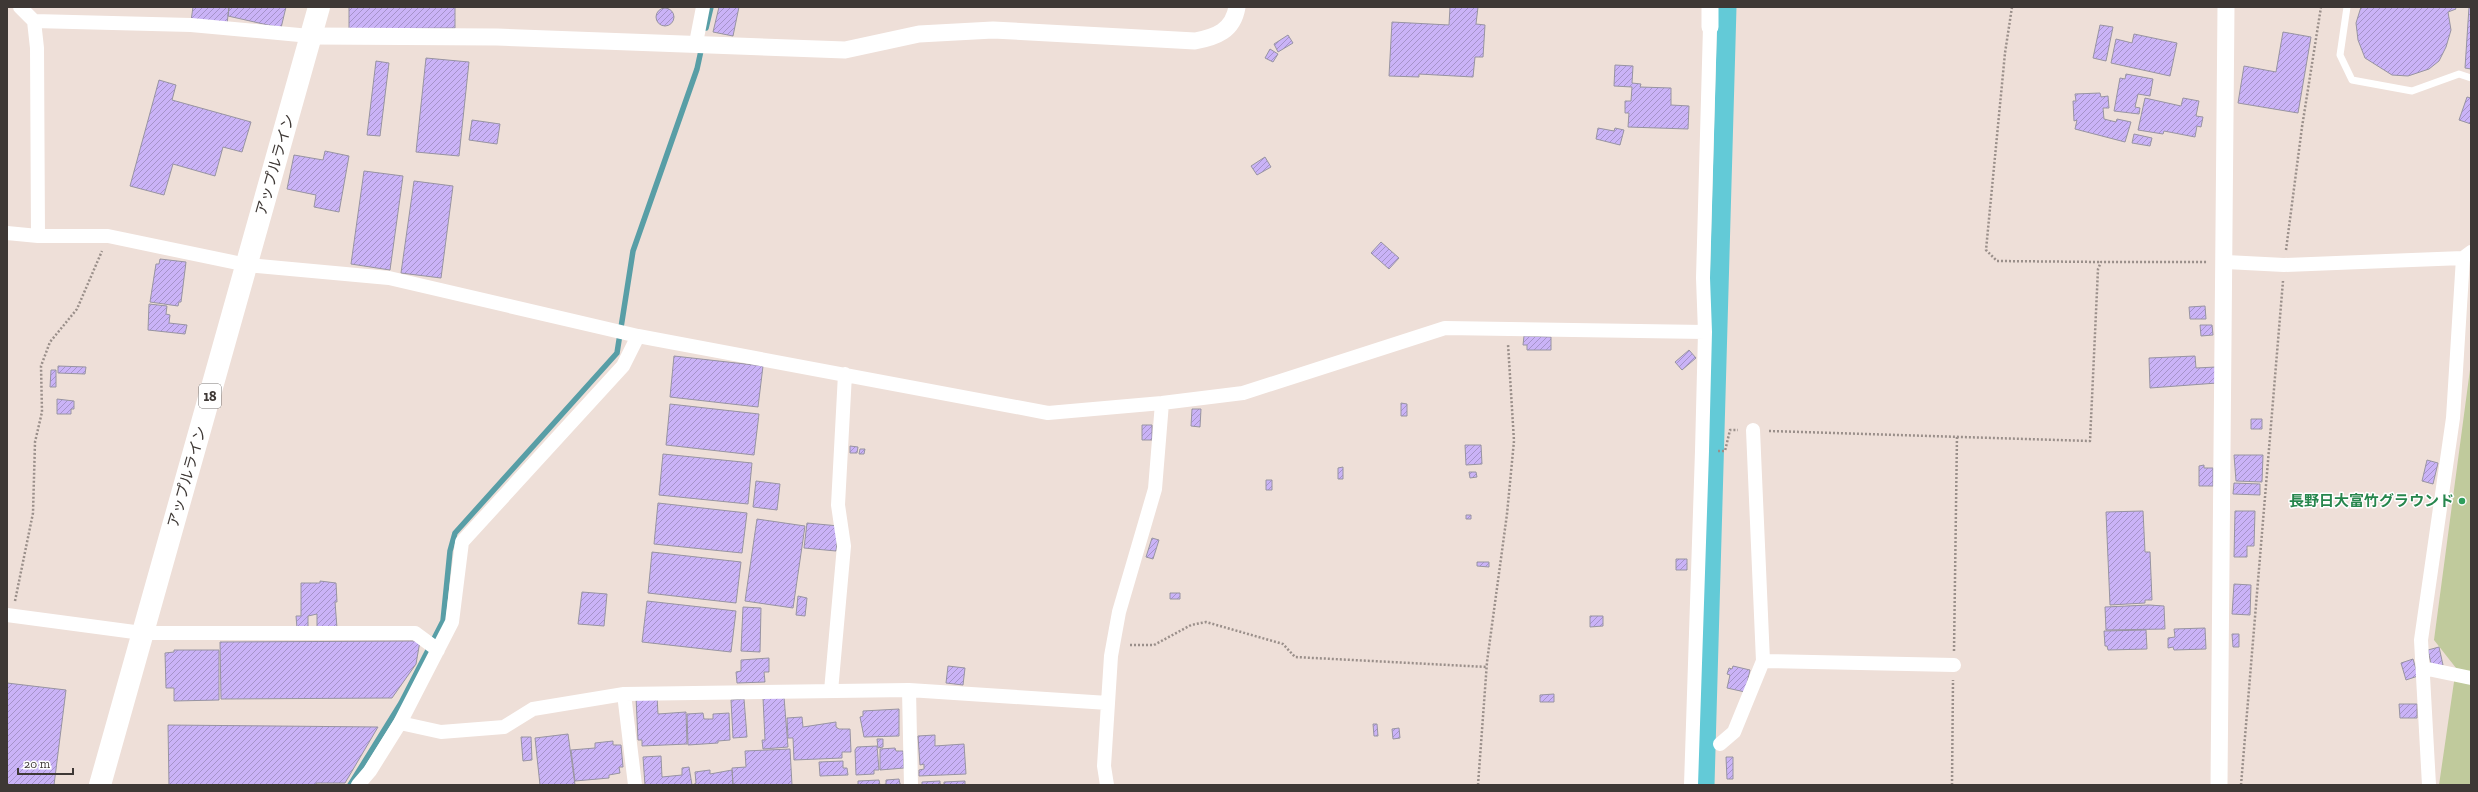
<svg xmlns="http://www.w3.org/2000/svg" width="2478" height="792" viewBox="0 0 2478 792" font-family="'Zilla Slab','Noto Sans JP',serif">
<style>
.park{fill:#c0ca9c}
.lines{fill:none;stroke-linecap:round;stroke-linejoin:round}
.stream{stroke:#589ea6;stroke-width:5.5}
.canal{stroke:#63cad7;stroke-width:19}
.building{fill:url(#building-hatch);stroke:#9894a2}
.path{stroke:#9a8f8a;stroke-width:2.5;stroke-dasharray:2 2;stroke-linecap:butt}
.service{stroke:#fff;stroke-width:7}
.minor{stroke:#fff;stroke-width:14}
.tertiary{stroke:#fff;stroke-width:17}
.trunk{stroke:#fff;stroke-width:22}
.leisure-dot{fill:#2e9e5b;stroke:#fff;stroke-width:1.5}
.labels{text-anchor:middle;stroke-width:3;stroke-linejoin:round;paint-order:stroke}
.shield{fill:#fff;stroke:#787472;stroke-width:1}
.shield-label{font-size:14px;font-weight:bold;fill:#3e3835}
.street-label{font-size:15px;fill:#3e3835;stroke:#fff}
.leisure-label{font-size:15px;font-weight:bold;fill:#27864d;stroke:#fff;text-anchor:end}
</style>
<defs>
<pattern id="building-hatch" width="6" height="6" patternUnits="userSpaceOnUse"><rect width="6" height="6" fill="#cab3f7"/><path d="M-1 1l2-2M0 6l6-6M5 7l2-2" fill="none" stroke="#a593c9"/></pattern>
</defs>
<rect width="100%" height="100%" fill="#eedfd8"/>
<!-- park -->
<path class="park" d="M2471,362V785H2439L2456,668L2434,640Z"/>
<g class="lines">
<!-- stream -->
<path class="stream" d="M706,28L711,7
M350,785L401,703L443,621L450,551L455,533L617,353L633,251L697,69L702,46"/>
<!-- canal -->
<path class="canal" d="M1705,785L1727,7"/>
</g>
<!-- building -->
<path class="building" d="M193,7H229L227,24L191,21Z
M229,7H286L281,28L228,16Z
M349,7H455V28L349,29Z
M719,7H739L733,36L713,32Z
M1450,7H1478L1476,24L1485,25L1483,57H1475L1473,77L1419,74V77L1389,76L1392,22L1449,25Z
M2361,7H2455L2456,9L2448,12L2451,30L2446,47L2439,61L2429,69L2408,76L2392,75L2365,58L2358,40L2356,23Z
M2469,7H2471V69L2465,68Z
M656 17a9 9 0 1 1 18 0a9 9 0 1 1-18 0Z
M2100,25L2113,27L2106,61L2093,58Z
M2283,32L2311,37L2298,113L2238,103L2244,66L2276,72Z
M2134,34L2177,43L2170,76L2111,63L2116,39L2132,43Z
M1288,35L1293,43L1278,52L1274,44Z
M1270,49L1278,54L1273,62L1265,58Z
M426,58L469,62L459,156L416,152Z
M376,61L389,63L380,136L367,135Z
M1615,65L1633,66L1632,83L1641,84L1640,87L1671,88V105L1689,106L1688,129L1628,127L1629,113H1625V101H1631L1632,87L1614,86Z
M2126,74L2153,79L2150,96L2138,94L2135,107L2140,108L2139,114L2114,111L2120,78L2125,79Z
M159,80L176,85L172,100L251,122L242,152L223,147L215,176L173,164L164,195L130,186Z
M2100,93L2101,97L2108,96L2109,108H2103L2104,119L2116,122L2117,119L2131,122L2125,142L2075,129L2077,120L2074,121L2073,101H2076L2075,94Z
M2467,97L2471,98V124L2459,120Z
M2145,98L2181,106L2183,98L2199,101L2196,116L2203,117L2201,127L2197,126L2195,137L2164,131L2163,134L2138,130Z
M472,120L500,124L497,144L469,140Z
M1598,128L1614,131L1615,128L1624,130L1620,145L1596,139Z
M2134,134L2152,138L2150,146L2132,143Z
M325,151L349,156L339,212L314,207L316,195L287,189L294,155L323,160Z
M1265,157L1271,167L1257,175L1251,166Z
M364,171L403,176L390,270L351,264Z
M414,181L453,186L441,278L401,273Z
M1381,242L1399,258L1389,269L1371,253Z
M160,259L186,262L181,302H179L178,306L150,302L156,264H159Z
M149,304L167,306L166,314L170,315L169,323L187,325L185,334L148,330Z
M2205,306L2206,319H2190L2189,307Z
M2200,325H2212L2213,335L2201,336Z
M1524,336L1551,337V350H1527V345H1523Z
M1689,350L1696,358L1682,370L1675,362Z
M674,356L763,366L758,407L670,397Z
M2195,356L2196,368L2216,367L2217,383L2150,388L2149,358Z
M58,366L86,367L85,374L58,373Z
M51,370H56V387H50Z
M57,399L74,401V409H71V414H57Z
M1401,403L1407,404V416H1401Z
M670,404L759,414L754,455L666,445Z
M1192,409H1201L1200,427L1191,426Z
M2251,419H2262V429H2251Z
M1142,425H1152V440H1142Z
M1465,445H1481L1482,464L1466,465Z
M850,446L858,447L857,453H850Z
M860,449H865L864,454H859Z
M663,454L752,463L748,504L659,495Z
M2234,455H2263L2262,482L2236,481Z
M2427,460L2438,463L2433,484L2422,481Z
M2204,465V468H2213V486H2199V466Z
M1343,467V479H1338V468Z
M1469,472H1476L1477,477L1470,478Z
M1266,480H1272V490H1266Z
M756,481L780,484L777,510L753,507Z
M2234,483L2260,484V495L2233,494Z
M658,503L747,513L742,553L654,544Z
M2143,511L2145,552H2150L2152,600H2145V603L2110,605L2106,512Z
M2235,511H2255L2254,546H2247V557H2234Z
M1466,515H1471V519H1466Z
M757,519L805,526L793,608L745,601Z
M807,523L839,526L836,551L804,548Z
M1152,538L1159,540L1153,559L1146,557Z
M652,552L741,562L736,603L648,593Z
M1676,559H1687V570H1676Z
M1477,562H1489V567L1477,566Z
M320,581L336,583L337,602H335L337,628L317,629V614L308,616V628H297L296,616H301V583H320Z
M2234,584L2251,585L2250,615L2232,614Z
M582,592L607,594L604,626L578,624Z
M1170,593H1180V599H1170Z
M798,596L807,598L805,616L796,615Z
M647,601L736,611L731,652L642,642Z
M2149,605L2164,606L2165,629L2106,630L2105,607Z
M743,607L761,608L760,652L741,651Z
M1590,616H1603V626L1590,627Z
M2205,628L2206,649L2174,650L2173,647L2168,648V638L2175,637L2174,629Z
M2146,630L2147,649L2108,650L2107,646H2105L2104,631Z
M2232,634H2239V647H2233Z
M420,641L416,664L392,698L221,699L220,642Z
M2439,647L2443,665L2432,668L2428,650Z
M174,650H219V700L174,701V688H166L165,653L174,652Z
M769,658V672H764L765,682L737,683L736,672L741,671V660Z
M2413,659L2418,676L2406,680L2401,663Z
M948,666L965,668L963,685L946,683Z
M1733,666L1750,670L1745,692L1727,688L1730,675L1727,674L1729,668L1732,669Z
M7,683L66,690L54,785H7Z
M1554,694V702H1540V695Z
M657,696L658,714L686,712L687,744L642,746V740H638L636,697Z
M784,697L788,747L763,749L762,740H765L763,698Z
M744,699L747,737L733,738L731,700Z
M2399,704H2417V718H2400Z
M899,709V736L864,737L860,717L863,716V711Z
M703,713L704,719H713V714L729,713L730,740L718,741V743L688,745L687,714Z
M802,717L803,727L836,722V727L839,729H850L851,752H842V758L794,760L793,738H788L787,718Z
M1373,724H1377L1378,736H1374Z
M168,725L378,727L345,783H316V785H169Z
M1399,728L1400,738L1393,739L1392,729Z
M568,734L575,785H540L535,738Z
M935,735V746L964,744L966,774L919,776V770L924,769V764L920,765L918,736Z
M521,737H531L532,760L523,761Z
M877,739H883V747L878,748Z
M613,741V745H621L623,767H619L620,773L609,775V778L575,781L571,750L595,748V743Z
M877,746L879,770H874V774L856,775L855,750L857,747Z
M895,748L896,751H903L904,768L880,770V749Z
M790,749L792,785H733L732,768L746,767L745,751Z
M661,756L662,777L682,775V768L689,767L692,785H645L643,757Z
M1726,757H1733V779H1727Z
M843,761V768H847L848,775L820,776L819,762Z
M710,770V774L732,770L733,785H693L696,783L695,772Z
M899,779L900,784L903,785H882L886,784V780Z
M879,780L880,785H858V781Z
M940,781V784L943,785H922V782Z
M965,781V785H944V782Z"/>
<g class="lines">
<!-- path -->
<path class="path" d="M2012,7L2005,53L1986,250L1997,261L2101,262
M2286,250L2302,127L2321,7
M1769,431L2090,441L2098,269L2101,262H2208
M1718,451H1725L1730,430H1738
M15,601L33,513L35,442L42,412L41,366L50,342L77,309L102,251
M1130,645H1154L1191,625L1206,622L1283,644L1295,657L1487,667
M1954,651L1957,435
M1478,785L1487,662L1507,514L1514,441L1508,344
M1952,785L1953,680
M2241,785L2283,281"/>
<!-- service -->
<path class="service" d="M2347,7L2340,55L2352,80L2412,91L2459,74L2471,78"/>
<!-- minor -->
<path class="minor" d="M20,7L34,21L37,48L38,236
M34,21L191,25L310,36
M696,43L703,7
M7,233L38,236H108L247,265L389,278L638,336L1048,413L1162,403L1243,393L1445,328L1705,332
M2226,262L2284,265L2463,258L2471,252
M7,615L142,633H415L438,650
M1763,661L1954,665
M2423,668L2471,678
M909,690L1108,703
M831,691L844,546L838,505L845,374
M624,694L635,785
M400,723L441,732L504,727L533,709L624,694L909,690L911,785
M1720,744L1734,732L1763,661L1753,430
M358,785L370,771L400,723L452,622L462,542L623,366L638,336
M1107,785L1104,766L1111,656L1119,612L1155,489L1162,403
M1691,785L1702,451L1705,332L1703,278L1710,27
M2429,785L2421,640L2453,418L2463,258"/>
<!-- tertiary -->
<path class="tertiary" d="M1710,27V7
M310,36L497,37L845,50L919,34L993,30L1195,41C1216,37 1233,31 1237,7
M2219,785L2226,7"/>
<!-- trunk -->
<path class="trunk" d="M100,785L319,7"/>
</g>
<!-- markers -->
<circle class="leisure-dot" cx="2462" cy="501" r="4"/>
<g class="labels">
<!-- shield labels -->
<rect class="shield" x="199" y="384" width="22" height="24" rx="3"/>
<g class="shield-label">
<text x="210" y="401">18</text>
</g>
<!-- street labels -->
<g class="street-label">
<text transform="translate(275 165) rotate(-74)" y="5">アップルライン</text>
<text transform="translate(187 477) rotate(-74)" y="5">アップルライン</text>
</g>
<!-- leisure labels -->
<g class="leisure-label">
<text x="2454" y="506">長野日大富竹グラウンド</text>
</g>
</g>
<!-- border -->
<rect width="2478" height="792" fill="none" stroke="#3e3835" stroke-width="16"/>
<!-- scale -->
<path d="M18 768v6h55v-6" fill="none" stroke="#3e3835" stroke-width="2"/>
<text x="24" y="768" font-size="12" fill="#3e3835" stroke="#ffffff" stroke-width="3" paint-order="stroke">20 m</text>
</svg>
